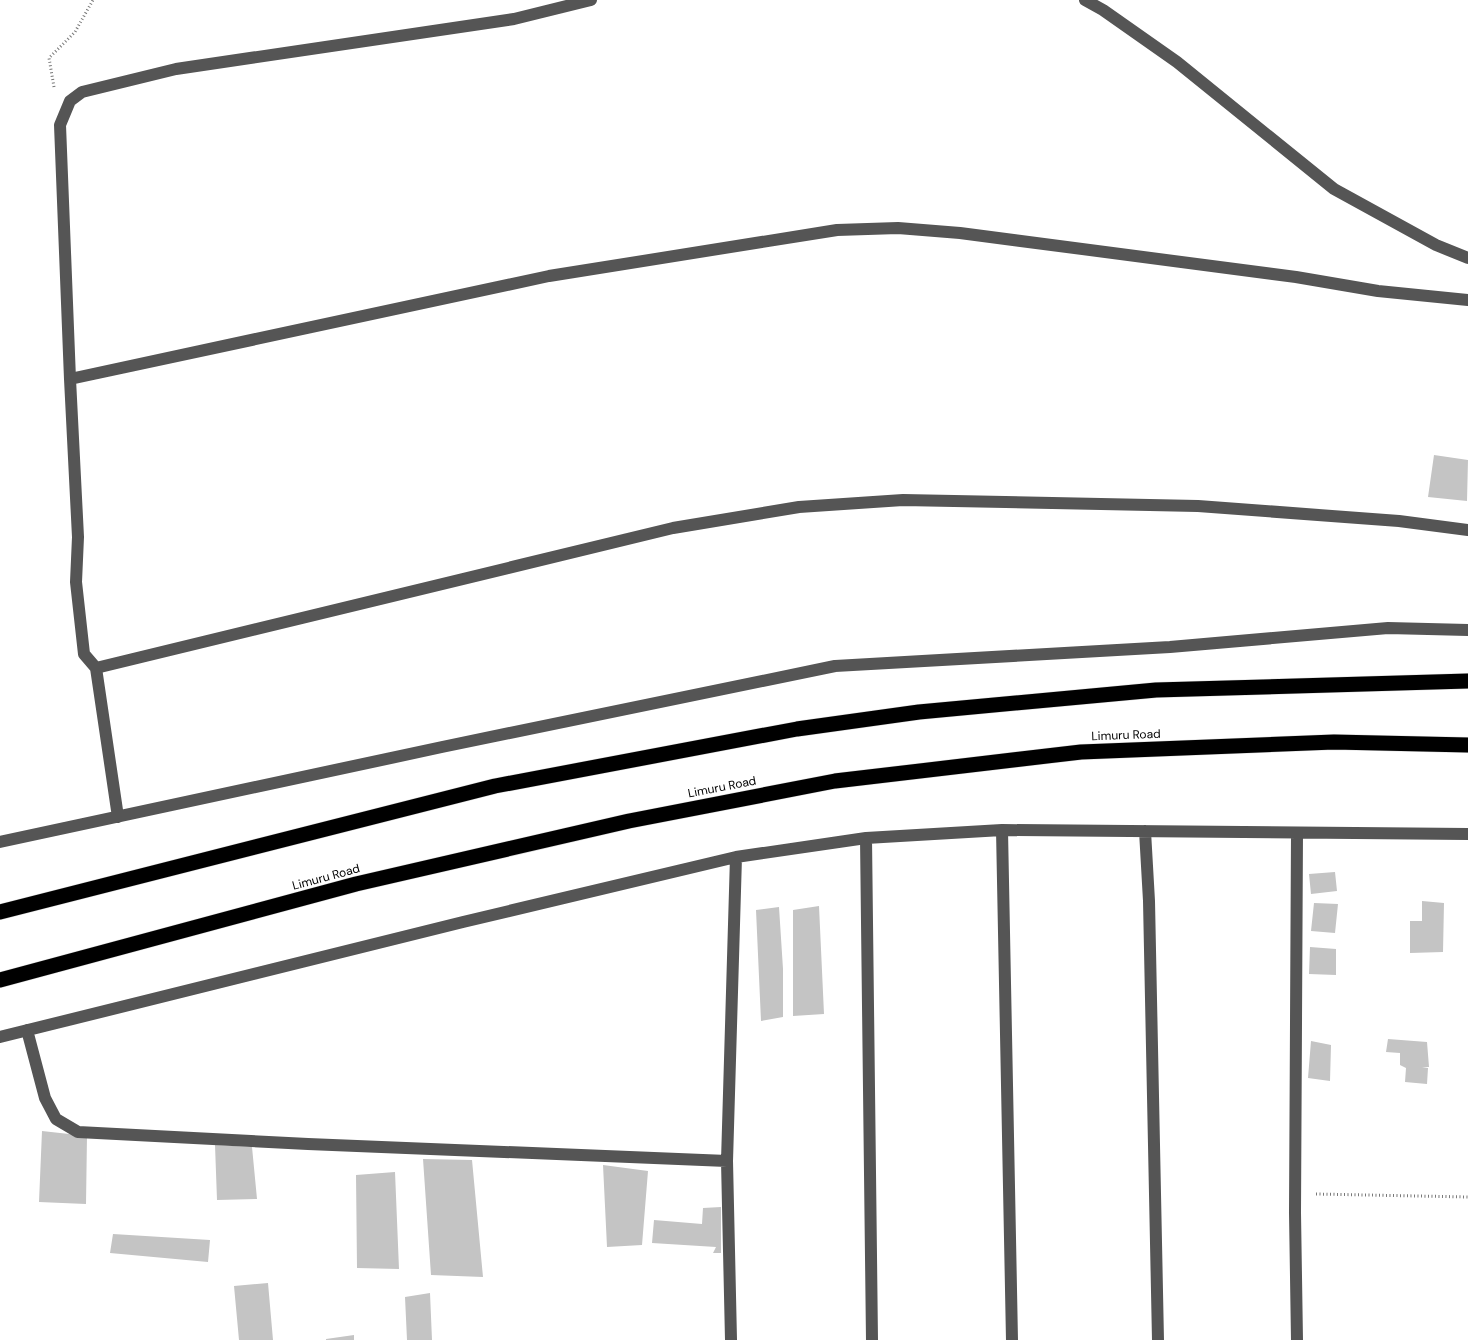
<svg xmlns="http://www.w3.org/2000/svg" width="1468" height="1340" viewBox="0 0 1468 1340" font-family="'DM Sans',sans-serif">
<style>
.building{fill:#c4c4c4}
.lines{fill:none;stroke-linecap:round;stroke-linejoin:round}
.highway-casing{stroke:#dbdbdb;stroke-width:16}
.path{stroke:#777;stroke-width:3;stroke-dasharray:1 2.5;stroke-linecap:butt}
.minor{stroke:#555;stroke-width:12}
.highway{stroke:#000;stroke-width:15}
.labels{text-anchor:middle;stroke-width:4;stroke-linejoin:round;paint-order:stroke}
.street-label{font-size:12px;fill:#000;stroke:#fff}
</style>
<rect width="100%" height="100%" fill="#fff"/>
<!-- building -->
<path class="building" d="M1434,455L1468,460L1467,501L1428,497Z
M1335,872L1337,891L1311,894L1309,874Z
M1422,901L1444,903L1443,952L1410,953V921H1422Z
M1314,903L1338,904L1335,933L1311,931Z
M819,906L824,1014L793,1016V910Z
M779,907L783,969V1017L761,1021L756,910Z
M1310,947L1336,949V975L1309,974Z
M1388,1039L1427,1042L1429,1067H1422L1428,1068L1427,1084L1405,1082L1406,1068L1400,1065V1053L1386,1052Z
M1311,1041L1331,1045L1330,1081L1308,1078Z
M42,1131L87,1136L86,1204L39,1202Z
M215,1145L252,1147L257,1199L217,1200Z
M423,1159L472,1160L483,1277L431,1275Z
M603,1165L648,1171L642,1245L607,1247Z
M395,1172L399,1269L357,1268L356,1175Z
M721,1207V1253H713L716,1247L652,1243L654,1220L702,1224L703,1208Z
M113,1234L210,1240L208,1262L110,1253Z
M268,1283L273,1340H239L234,1286Z
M430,1293L432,1340H407L405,1297Z
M354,1335V1340H326V1339Z"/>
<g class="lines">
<defs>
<path id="highway" d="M0,912L495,786L797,729L919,712L1156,690L1468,681
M0,980L356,884L629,821L835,781L1081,752L1334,742L1468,745"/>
</defs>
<!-- highway casing -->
<use href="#highway" class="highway-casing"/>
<!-- path -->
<path class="path" d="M54,87L49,58L75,32L93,0
M1316,1194L1468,1197"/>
<!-- minor -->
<path class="minor" d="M1085,0L1103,10L1177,62L1334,189L1436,245L1468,258
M1468,300L1378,291L1296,277L960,233L898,228L837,230L549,276L70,379L78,537L76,582L84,654L96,668L673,528L799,507L903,500L1198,506L1399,521L1468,530
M70,379L60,125L70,101L82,92L176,69L514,19L591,0
M96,668L118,817
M1002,830L1012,1340
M1145,831L1149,901L1158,1340
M1297,833L1295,1213L1297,1340
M866,838L872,1340
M0,842L442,747L835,666L1170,647L1388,628L1468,630
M27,1030L45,1098L56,1119L78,1132L308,1144L727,1161
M0,1037L463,922L736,857L866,838L1002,830L1468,834
M731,1340L727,1161L736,857"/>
<!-- highway -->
<use href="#highway" class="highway"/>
</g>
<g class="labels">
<!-- street labels -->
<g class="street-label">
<text transform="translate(1126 735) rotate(-2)" y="4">Limuru Road</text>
<text transform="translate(722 787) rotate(-11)" y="4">Limuru Road</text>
<text transform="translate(326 877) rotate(-15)" y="4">Limuru Road</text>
</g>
</g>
</svg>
